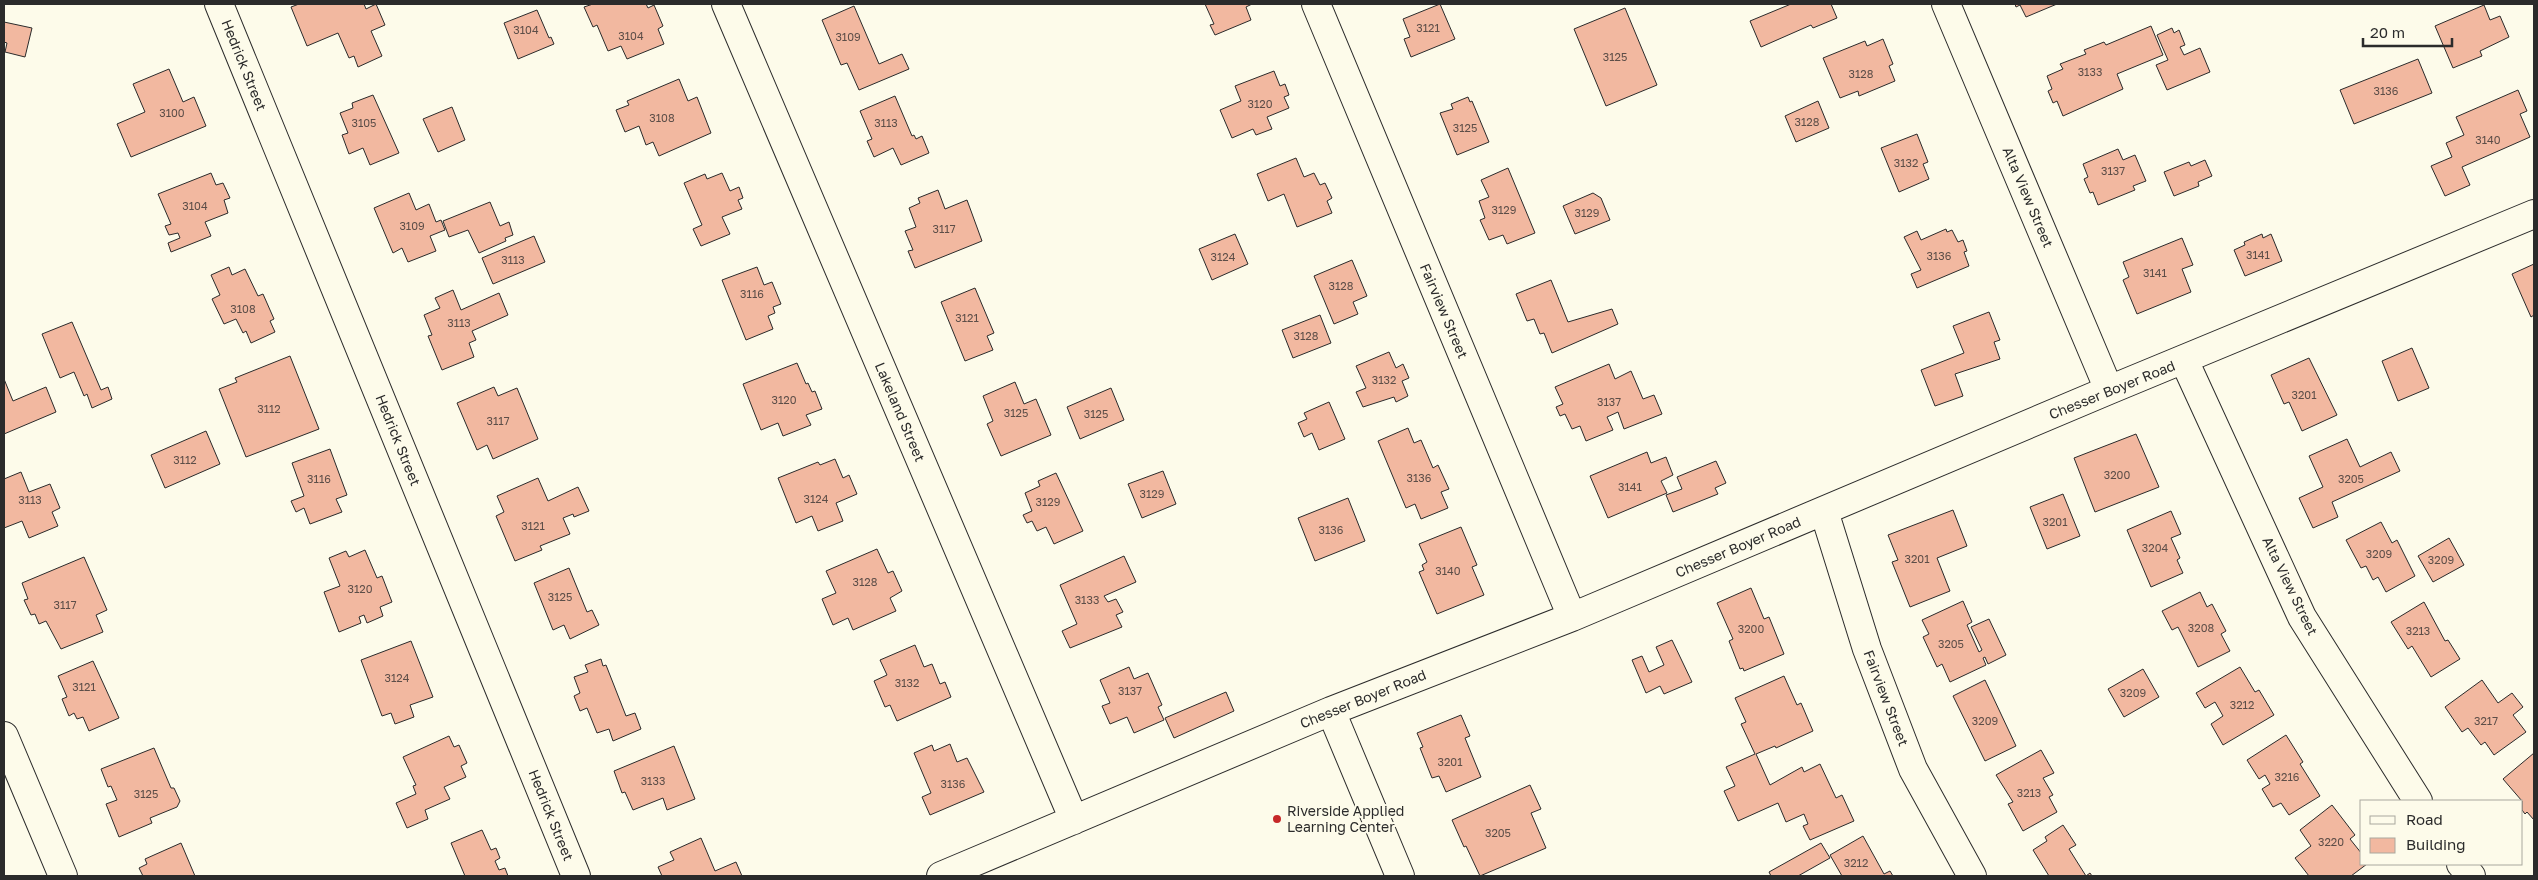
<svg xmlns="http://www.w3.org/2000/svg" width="2538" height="880" viewBox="0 0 2538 880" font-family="'Golos Text',sans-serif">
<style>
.building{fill:#f2b8a0;stroke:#2b2b2b}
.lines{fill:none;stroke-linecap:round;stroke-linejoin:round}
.minor-casing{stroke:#2b2b2b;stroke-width:30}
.minor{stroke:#fdfbea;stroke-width:28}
.poi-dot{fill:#c62828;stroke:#fdfbea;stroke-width:2}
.labels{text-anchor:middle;stroke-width:4;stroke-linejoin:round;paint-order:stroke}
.number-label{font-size:11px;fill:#5d4e48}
.street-label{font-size:14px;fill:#2b2b2b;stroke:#fdfbea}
.poi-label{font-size:14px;fill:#2b2b2b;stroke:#fdfbea;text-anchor:start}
</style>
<rect width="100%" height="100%" fill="#fdfbea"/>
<!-- building -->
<path class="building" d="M299,4H364L366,9L376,4L385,25L371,31L382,56L358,67L354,56L349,58L338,33L307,46L291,7Z
M593,4H646L648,8L654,5L663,26L658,29L664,44L627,59L621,46L608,51L597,25L593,27L584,7Z
M1205,4H1252L1246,7L1251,20L1215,35L1210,25L1214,24Z
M1440,4L1455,39L1411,57L1404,39L1410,37L1403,19Z
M1791,4H1831L1837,18L1813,28L1811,25L1761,47L1750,21Z
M2015,4H2057L2026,17L2020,5L2016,7Z
M2484,5L2490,20L2500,16L2509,37L2480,51L2482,56L2453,68L2435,26Z
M854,6L879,64L902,54L909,69L859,90L847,63L841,65L822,20Z
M1625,8L1657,85L1606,106L1574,29Z
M537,10L549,38L551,37L554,44L518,59L504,23Z
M4,22L32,28L25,57L5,52L7,43L4,42Z
M2151,26L2163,55L2117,74L2123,89L2063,116L2057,101L2053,103L2048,91L2052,89L2047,76L2063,69L2060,64L2086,54L2084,50L2104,42L2106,45Z
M2172,28L2174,33L2179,30L2185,45L2180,47L2184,55L2200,48L2210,72L2167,90L2156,65L2168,60L2157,35Z
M1883,39L1893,64L1889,66L1895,81L1859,96L1858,91L1840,98L1823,58L1865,41L1867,46Z
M2418,59L2432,93L2354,124L2340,90Z
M169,69L183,102L194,97L206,126L131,157L117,124L145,112L133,84Z
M1274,71L1280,86L1285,84L1289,95L1284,97L1289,108L1267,117L1272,129L1256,135L1253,129L1232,138L1220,110L1241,101L1235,86Z
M679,79L688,101L697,97L711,133L659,156L653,142L646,145L639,126L625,132L616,110L629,105L627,101Z
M2518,90L2527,111L2520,114L2530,137L2462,167L2470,185L2445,196L2431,166L2452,157L2446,143L2464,135L2456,117Z
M373,95L399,153L370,165L363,148L349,154L342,135L348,133L340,113L353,108L352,103Z
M895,96L912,136L914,135L916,139L922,136L929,153L901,165L893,148L874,157L867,141L872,139L860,111Z
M1468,97L1470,102L1472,101L1489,142L1457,155L1440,113L1453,109L1451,104Z
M1818,101L1829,128L1796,142L1785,116Z
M452,107L465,140L438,152L423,119Z
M1917,134L1928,162L1923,164L1929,179L1899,192L1881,148Z
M2118,149L2123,160L2135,155L2146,181L2133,186L2135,190L2098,205L2093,192L2090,193L2084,179L2088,177L2083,164Z
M1296,158L1304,177L1314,173L1320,185L1325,183L1332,198L1327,201L1332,213L1297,227L1284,194L1268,201L1257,174Z
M2205,160L2212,176L2198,182L2199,186L2174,196L2164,172L2189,162L2191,166Z
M1508,168L1535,233L1507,244L1503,235L1489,240L1480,220L1485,218L1479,201L1489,197L1481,180Z
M211,173L216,185L223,183L230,198L224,200L228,213L205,222L211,236L171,252L168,243L180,238L178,233L169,235L165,226L171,224L158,194Z
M722,173L730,191L739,187L743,198L738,200L742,209L722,217L730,234L701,246L693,229L702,225L684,183L705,174L707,179Z
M938,190L945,209L967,200L982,241L915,268L908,251L913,250L905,231L916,227L909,208L920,203L918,198Z
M409,193L416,210L429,204L436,222L441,220L445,230L430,236L436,251L408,262L402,248L393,253L374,208Z
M1593,193L1601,198L1610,220L1575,234L1563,206Z
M490,202L500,226L509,222L513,235L505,238L506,241L479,253L468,230L449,237L443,221Z
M1946,229L1947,232L1952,230L1958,242L1963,240L1967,251L1964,252L1969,266L1917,288L1911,274L1921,270L1904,237L1917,231L1921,240Z
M1235,234L1248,264L1212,280L1199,249Z
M2262,234L2263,238L2271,234L2282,261L2245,276L2234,250L2245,245L2244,242Z
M534,236L545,262L493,284L482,258Z
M2182,238L2193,265L2182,269L2191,292L2137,314L2123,280L2129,277L2123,262Z
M1352,260L1367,296L1353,302L1358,314L1334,324L1314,276Z
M2534,264V315L2531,317L2512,274Z
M229,267L232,275L245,269L258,296L263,294L274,319L270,321L275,332L251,343L246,331L243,333L236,319L224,324L212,299L220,295L211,275Z
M757,267L764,285L772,282L781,304L773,307L775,313L768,316L773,329L746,340L722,280Z
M1551,280L1568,322L1612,309L1618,324L1552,353L1544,333L1540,334L1534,319L1527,321L1516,294Z
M975,288L994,333L987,336L993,350L965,361L941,302Z
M453,290L461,310L499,293L508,315L472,331L476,340L469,343L474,357L442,370L428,336L432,335L424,315L440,308L435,298Z
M1989,312L2000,340L1994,342L2000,359L1955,374L1963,396L1935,406L1921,370L1964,353L1953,326Z
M1320,315L1331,343L1293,358L1282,330Z
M72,322L101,390L108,387L112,399L92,408L87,394L84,396L74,372L60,378L42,334Z
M2412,348L2429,388L2398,401L2382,361Z
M1389,352L1396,368L1403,364L1409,378L1402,381L1408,396L1396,402L1394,397L1363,407L1356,392L1366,388L1356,366Z
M290,356L319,429L246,457L219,389L237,382L235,378Z
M2309,358L2337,415L2302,431L2289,402L2284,404L2271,375Z
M797,363L806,384L808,383L812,392L815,391L822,409L806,415L811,425L783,436L778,423L761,430L743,384Z
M1609,364L1615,379L1631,371L1643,399L1654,395L1662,414L1624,429L1618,412L1607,417L1613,430L1586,441L1580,426L1572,429L1565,414L1560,416L1556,407L1563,404L1555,387Z
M4,379L13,401L46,387L56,412L4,434Z
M1015,382L1024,404L1036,399L1051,435L1001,456L987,424L993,421L983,396Z
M494,387L498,396L517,388L538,439L493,459L487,445L477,450L457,403Z
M1111,388L1124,420L1080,439L1067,407Z
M1329,402L1345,439L1319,450L1312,433L1304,437L1298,423L1307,419L1304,413Z
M1408,428L1414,443L1421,440L1433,468L1438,465L1449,489L1441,492L1448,508L1421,519L1415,504L1406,508L1378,441Z
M206,431L220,464L165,488L151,455Z
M2136,434L2159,487L2095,512L2074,458Z
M2347,439L2360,467L2391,452L2400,471L2332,502L2338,517L2313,528L2299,498L2323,487L2309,456Z
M330,449L347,495L336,499L342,512L310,524L304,508L296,512L291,501L304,496L292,463Z
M1647,452L1651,463L1666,457L1673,475L1661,481L1667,493L1608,518L1590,476Z
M835,459L843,478L849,475L857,494L836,503L843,521L818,531L812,516L796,523L778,478L818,462L820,465Z
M1716,461L1726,483L1715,488L1718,494L1673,512L1666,495L1682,489L1677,477Z
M1163,471L1176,504L1142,518L1128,484Z
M21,472L29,492L50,484L60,508L52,512L58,526L29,538L22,521L4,528V479Z
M1056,473L1083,531L1054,544L1046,527L1037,531L1032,521L1027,523L1023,515L1032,511L1025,493L1040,486L1038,481Z
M538,478L548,501L578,487L589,511L574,517L573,514L563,518L570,534L540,546L542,550L515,561L496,516L504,512L497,496Z
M2063,494L2080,536L2047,549L2030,507Z
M1348,498L1365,541L1315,561L1298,518Z
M1953,510L1967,546L1937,558L1950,591L1910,607L1892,562L1898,560L1888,535Z
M2171,511L2181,534L2171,538L2180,558L2177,560L2183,573L2151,587L2127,530Z
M2381,522L2392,543L2397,540L2415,576L2386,592L2378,577L2373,580L2366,566L2361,568L2346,540Z
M1461,527L1477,565L1472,567L1484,595L1437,614L1419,572L1424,570L1422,565L1427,562L1419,544Z
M2449,538L2464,565L2433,582L2418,556Z
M877,549L888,573L893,571L902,591L890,598L896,611L853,630L848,618L833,625L822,599L836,593L826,571Z
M365,550L377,578L382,576L392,602L380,607L383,616L367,623L364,615L359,617L361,623L339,632L324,592L340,586L329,558L346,551L349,557Z
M1124,556L1136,582L1104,596L1108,602L1116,599L1123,612L1116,615L1122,627L1070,648L1062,631L1077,624L1060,585Z
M84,557L107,610L96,615L103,632L61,649L46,621L39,624L35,614L31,615L24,600L28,599L22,583Z
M569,568L587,612L592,610L599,625L570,639L564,625L553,630L534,583Z
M1751,588L1764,619L1769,617L1784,654L1744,671L1743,668L1740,669L1729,641L1733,639L1717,603Z
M2200,592L2207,607L2212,604L2226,631L2221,634L2230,651L2198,667L2178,627L2172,630L2162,611Z
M1963,601L1972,622L1967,625L1979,652L1982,650L1971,627L1989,619L2006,655L1988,664L1985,657L1983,658L1986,665L1950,682L1942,664L1937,667L1923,637L1929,634L1922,620Z
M2424,602L2445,641L2448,640L2460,659L2431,677L2412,646L2408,649L2391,622Z
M1672,640L1692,682L1664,694L1660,686L1646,693L1632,660L1642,656L1649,672L1664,665L1656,647Z
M411,641L433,697L410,705L414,717L395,724L391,713L382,716L361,660Z
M915,645L924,667L932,664L940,684L945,682L951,697L897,721L890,705L885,707L874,681L887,675L880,660Z
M601,659L603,666L606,665L626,716L635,713L641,729L613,741L609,729L597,733L587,708L580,711L574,696L580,693L574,677L588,672L585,665Z
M93,661L119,718L89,731L83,717L77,719L74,713L69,716L62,699L67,697L58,676Z
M1129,667L1134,679L1148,673L1162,705L1158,707L1164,720L1134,733L1127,717L1110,724L1102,706L1110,703L1100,680Z
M2240,667L2255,692L2259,690L2274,715L2223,745L2211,724L2223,716L2215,702L2205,708L2196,693Z
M2143,669L2159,697L2124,717L2108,689Z
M1784,676L1797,705L1801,703L1813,731L1776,748L1775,746L1756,754L1770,785L1802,767L1804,772L1820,764L1836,798L1842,795L1854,821L1810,840L1803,826L1808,824L1804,814L1786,822L1778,803L1738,821L1724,791L1735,786L1726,767L1755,754L1741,724L1746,722L1735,698Z
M1985,680L2016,746L1985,761L1953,696Z
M2482,680L2498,703L2512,693L2523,707L2513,715L2526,732L2494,755L2485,742L2481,745L2468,728L2462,732L2445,707Z
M1226,692L1234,711L1174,738L1165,718Z
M1461,715L1470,736L1465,738L1481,777L1446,792L1439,776L1432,778L1420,748L1423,747L1417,733Z
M2286,735L2303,762L2300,764L2320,796L2289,815L2281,803L2273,807L2262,789L2270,784L2265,775L2259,779L2247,760Z
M449,736L454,747L459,745L467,763L461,766L466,777L444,787L450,799L425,810L428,819L407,828L396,803L416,794L413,786L416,785L403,757Z
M950,744L957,762L967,758L984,792L930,815L922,797L931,793L914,753L932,745L934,751Z
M674,746L695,799L667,810L663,798L633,810L625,792L622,793L614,771Z
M154,748L171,788H174L180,801L177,807L150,818L152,823L119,837L106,804L117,800L111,786L108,787L101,769Z
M2041,750L2054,773L2043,778L2053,795L2049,797L2057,812L2023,831L2008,804L2013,802L1996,775Z
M2534,753V820L2527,812L2525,814L2522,810V801L2503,779Z
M1530,785L1541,809L1531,813L1546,848L1480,876L1466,846L1464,847L1452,820Z
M2332,805L2355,835L2350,839L2362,854V864H2367L2351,876H2309L2295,858L2311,846L2300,830Z
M2063,825L2076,845L2069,849L2086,876L2090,873L2092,876H2049L2033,850L2047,841L2045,837Z
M482,830L491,850L496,848L500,858L495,861L499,870L505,868L508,876H465L451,843Z
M1863,836L1884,874L1890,871L1893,876H1842L1830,855Z
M701,838L715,871L736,862L742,876H662L658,867L674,860L670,852Z
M181,843L195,876H143L139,868L147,864L145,859Z
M1821,843L1830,858L1798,876H1771L1769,872Z"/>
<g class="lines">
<defs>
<path id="minor" d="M219,4L576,876
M726,4L1074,820
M1316,4L1572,617
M1946,4L2109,390
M2184,360L2302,617L2418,801
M1824,511L1867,649L1913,769L1972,876
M1331,711L1400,876
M4,736L63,876
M2461,864L2471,876
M941,876L1331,711L1572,617L2109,390L2534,214"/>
</defs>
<!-- minor casing -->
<use href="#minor" class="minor-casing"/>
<!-- minor -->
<use href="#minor" class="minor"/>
</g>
<!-- markers -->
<circle class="poi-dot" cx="1277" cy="819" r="5"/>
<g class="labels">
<!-- number labels -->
<g class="number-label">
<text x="1428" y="32">3121</text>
<text x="526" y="34">3104</text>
<text x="631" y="40">3104</text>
<text x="848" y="41">3109</text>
<text x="1615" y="61">3125</text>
<text x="2090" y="76">3133</text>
<text x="1861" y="78">3128</text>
<text x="2386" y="95">3136</text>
<text x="1260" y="108">3120</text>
<text x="172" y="117">3100</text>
<text x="662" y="122">3108</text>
<text x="1807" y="126">3128</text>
<text x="364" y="127">3105</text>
<text x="886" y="127">3113</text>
<text x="1465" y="132">3125</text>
<text x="2488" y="144">3140</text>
<text x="1906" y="167">3132</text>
<text x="2113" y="175">3137</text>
<text x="195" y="210">3104</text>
<text x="1504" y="214">3129</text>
<text x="1587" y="217">3129</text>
<text x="412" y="230">3109</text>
<text x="944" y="233">3117</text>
<text x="2258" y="259">3141</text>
<text x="1939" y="260">3136</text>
<text x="1223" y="261">3124</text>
<text x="513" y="264">3113</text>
<text x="2155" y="277">3141</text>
<text x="1341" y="290">3128</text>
<text x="752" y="298">3116</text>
<text x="243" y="313">3108</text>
<text x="967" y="322">3121</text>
<text x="459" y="327">3113</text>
<text x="1306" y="340">3128</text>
<text x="1384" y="384">3132</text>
<text x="2304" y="399">3201</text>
<text x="784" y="404">3120</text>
<text x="1609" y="406">3137</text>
<text x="269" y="413">3112</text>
<text x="1016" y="417">3125</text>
<text x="1096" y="418">3125</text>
<text x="498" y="425">3117</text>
<text x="185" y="464">3112</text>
<text x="2117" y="479">3200</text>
<text x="1419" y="482">3136</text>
<text x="319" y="483">3116</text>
<text x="2351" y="483">3205</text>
<text x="1630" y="491">3141</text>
<text x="1152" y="498">3129</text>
<text x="816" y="503">3124</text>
<text x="30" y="504">3113</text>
<text x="1048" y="506">3129</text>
<text x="2055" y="526">3201</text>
<text x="533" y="530">3121</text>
<text x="1331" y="534">3136</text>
<text x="2155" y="552">3204</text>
<text x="2379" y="558">3209</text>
<text x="1917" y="563">3201</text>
<text x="2441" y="564">3209</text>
<text x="1448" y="575">3140</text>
<text x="865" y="586">3128</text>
<text x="360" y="593">3120</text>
<text x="560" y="601">3125</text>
<text x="1087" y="604">3133</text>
<text x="65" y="609">3117</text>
<text x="2201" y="632">3208</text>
<text x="1751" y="633">3200</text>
<text x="2418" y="635">3213</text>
<text x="1951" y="648">3205</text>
<text x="397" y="682">3124</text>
<text x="907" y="687">3132</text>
<text x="84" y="691">3121</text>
<text x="1130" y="695">3137</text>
<text x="2133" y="697">3209</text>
<text x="2242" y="709">3212</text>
<text x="1985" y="725">3209</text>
<text x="2486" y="725">3217</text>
<text x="1450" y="766">3201</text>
<text x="2287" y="781">3216</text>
<text x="653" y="785">3133</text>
<text x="953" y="788">3136</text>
<text x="2029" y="797">3213</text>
<text x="146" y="798">3125</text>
<text x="1498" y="837">3205</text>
<text x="2331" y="846">3220</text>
<text x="1856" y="867">3212</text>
</g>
<!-- street labels -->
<g class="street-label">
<text transform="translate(244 65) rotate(68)" y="5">Hedrick Street</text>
<text transform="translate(2028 197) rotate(67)" y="5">Alta View Street</text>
<text transform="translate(1444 311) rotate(67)" y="5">Fairview Street</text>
<text transform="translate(2112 390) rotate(-22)" y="5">Chesser Boyer Road</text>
<text transform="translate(900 412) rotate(67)" y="5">Lakeland Street</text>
<text transform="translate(398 440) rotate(68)" y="5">Hedrick Street</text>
<text transform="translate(1738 547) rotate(-23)" y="5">Chesser Boyer Road</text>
<text transform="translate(2290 586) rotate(64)" y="5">Alta View Street</text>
<text transform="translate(1886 698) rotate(69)" y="5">Fairview Street</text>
<text transform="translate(1363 699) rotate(-22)" y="5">Chesser Boyer Road</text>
<text transform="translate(551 815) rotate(68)" y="5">Hedrick Street</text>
</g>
<!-- poi labels -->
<g class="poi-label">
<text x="1287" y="816">Riverside Applied<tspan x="1287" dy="16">Learning Center</tspan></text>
</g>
</g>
<!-- border -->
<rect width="2538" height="880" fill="none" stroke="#2b2b2b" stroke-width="10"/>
<!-- legend -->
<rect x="2360" y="800" width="162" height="65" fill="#fdfbea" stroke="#a9a89e"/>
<rect x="2370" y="816" width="25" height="8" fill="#fdfbea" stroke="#a9a89e"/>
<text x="2406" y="825" font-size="15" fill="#2b2b2b">Road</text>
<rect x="2370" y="838" width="25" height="15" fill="#f2b8a0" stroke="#a9a89e"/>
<text x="2406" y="850" font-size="15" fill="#2b2b2b">Building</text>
<!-- scale -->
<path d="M2363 38v8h89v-8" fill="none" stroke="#2b2b2b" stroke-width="2.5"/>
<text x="2370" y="38" font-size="15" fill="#2b2b2b" stroke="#fdfbea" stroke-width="4" paint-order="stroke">20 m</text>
</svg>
